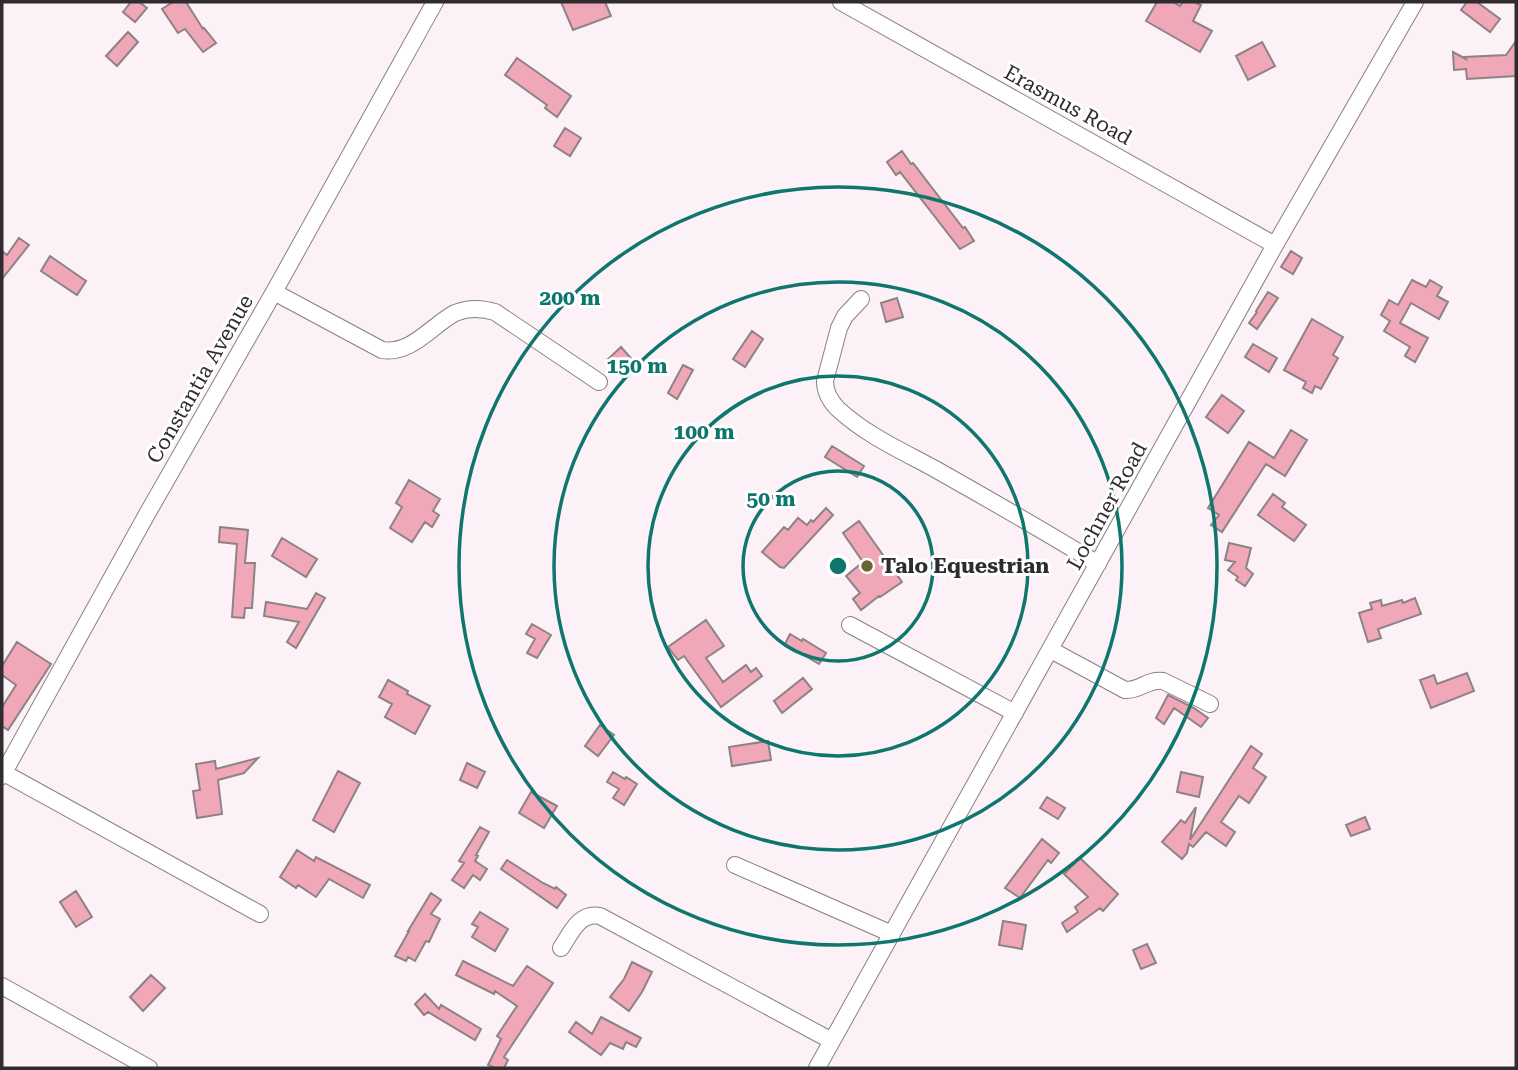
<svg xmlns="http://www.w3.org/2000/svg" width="1518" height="1070" viewBox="0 0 1518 1070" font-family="'Roboto Serif',serif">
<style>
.building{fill:#f0a7b7;stroke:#8e8285;stroke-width:2}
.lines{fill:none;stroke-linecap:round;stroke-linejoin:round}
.minor-casing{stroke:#897f85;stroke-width:18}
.minor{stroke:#fff;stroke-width:16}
.ring{fill:none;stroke:#0f766e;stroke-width:3.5}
.poi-dot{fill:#6b6532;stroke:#fff;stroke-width:2.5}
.labels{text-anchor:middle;stroke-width:6;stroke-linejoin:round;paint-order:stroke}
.street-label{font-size:21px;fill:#2f2b2e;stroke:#fff}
.poi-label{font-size:21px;font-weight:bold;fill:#2f2b2e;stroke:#fff;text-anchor:start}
.centre{fill:#0f766e;stroke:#fff;stroke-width:3.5}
.ring-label{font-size:21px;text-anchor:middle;font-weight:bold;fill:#0f766e;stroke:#fff;stroke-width:6;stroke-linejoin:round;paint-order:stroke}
</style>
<rect width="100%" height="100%" fill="#fbf1f7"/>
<!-- building -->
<path class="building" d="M131,2H139L147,8L135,22L123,12Z
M173,2H186L203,29L204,28L216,43L203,52L185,29L178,33L162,9Z
M561,2H605L611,16L573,30Z
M1157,2H1173L1180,6L1183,2H1194L1201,5L1193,21L1212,31L1200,52L1146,21Z
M1467,2H1477L1500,19L1490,32L1461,10Z
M128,32L138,42L117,66L106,56Z
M1516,41V76L1467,79L1466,69L1454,70L1453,52L1466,59L1465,57L1506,55Z
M1262,42L1275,66L1248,80L1236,56Z
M517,58L571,96L557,117L545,108L547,105L505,75Z
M565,128L581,138L570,156L554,146Z
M902,151L911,164L913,163L963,228L965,227L974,241L960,249L900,172L896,175L887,162Z
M19,238L29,245L2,279V251L7,255Z
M1291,251L1302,258L1293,274L1281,267Z
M50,256L86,281L77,295L41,271Z
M1412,280L1426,287L1430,280L1442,287L1437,296L1448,302L1439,319L1411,303L1400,323L1428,338L1415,362L1405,356L1410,347L1384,331L1390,321L1381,315L1389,300L1398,305Z
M1268,292L1278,298L1257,329L1249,323L1257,312L1256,311Z
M897,298L903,317L886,322L881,303Z
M1312,319L1343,337L1333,355L1338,358L1321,389L1315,386L1312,393L1303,388L1306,382L1284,370Z
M752,331L763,339L745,367L733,359Z
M1253,344L1277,358L1269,372L1245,357Z
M621,347L636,364L622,377L607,360Z
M683,365L693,370L677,399L668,393Z
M1222,395L1244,411L1228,433L1206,417Z
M1291,430L1307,440L1285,476L1266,464L1222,532L1211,525L1219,515L1208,508L1249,442L1274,458Z
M832,446L864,466L857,477L825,457Z
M409,480L440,499L433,511L439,515L432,527L425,522L412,542L390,528L402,507L396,503Z
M1273,494L1285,503L1282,507L1306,525L1294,541L1258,515Z
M826,508L833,515L784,568L780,567L762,552L784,527L788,530L798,518L807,525L811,520L813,522Z
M859,521L902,582L880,597L879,596L861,610L853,599L860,593L846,576L863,562L843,533Z
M220,527L248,530L245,563H255L252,608H245L244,618L232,617L237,544L219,542Z
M282,538L317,559L306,577L272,556Z
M1229,543L1251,548L1246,568L1253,574L1245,586L1236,580L1238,577L1228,570L1235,562L1225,560Z
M316,593L325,598L296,648L287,642L299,622L264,616L266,602L307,609Z
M1415,598L1421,614L1378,629L1381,638L1368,642L1359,613L1372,609L1370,603L1381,600L1382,606L1402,600L1403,603Z
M706,620L724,646L706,658L723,682L746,665L751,672L756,668L762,676L721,707L684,656L678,660L668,647Z
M532,624L551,635L537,658L527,653L535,639L526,634Z
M790,634L802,641L803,639L826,653L819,664L785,644Z
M17,642L51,664L8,730L2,726V707L16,685L2,675V666Z
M1467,673L1474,691L1431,708L1420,680L1434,675L1437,684Z
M803,678L812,689L782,713L774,701Z
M388,680L408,691L407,694L430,706L415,734L385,717L392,704L379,697Z
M1168,695L1194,708L1208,718L1201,727L1174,708L1164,724L1156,718Z
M600,725L614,735L598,756L585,746Z
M768,741L771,760L732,766L729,747Z
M1251,746L1262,754L1253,768L1266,777L1249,803L1239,796L1221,822L1235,832L1226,846L1206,832L1193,847L1189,844L1187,853L1182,859L1162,842L1181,820L1185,823L1196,807L1190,840Z
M258,758L244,773L218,780L222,814L197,818L193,791L200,790L196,764L215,761L216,769Z
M467,763L485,772L477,788L460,780Z
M338,771L360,783L334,832L313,820Z
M613,772L625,779L626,777L637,784L624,805L613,798L619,789L607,782Z
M1181,772L1203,777L1199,797L1177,792Z
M531,792L557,806L544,828L519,813Z
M1047,797L1065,808L1058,819L1040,808Z
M1365,817L1370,829L1351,836L1346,825Z
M480,827L489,832L476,855L478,856L475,861L487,869L480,880L473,875L464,888L452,880L464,863L459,861Z
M1042,839L1059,853L1051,863L1048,860L1020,898L1005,888Z
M297,850L314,861L316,857L370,885L363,898L329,879L316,897L298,885L296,888L280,877Z
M1080,858L1118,894L1103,911L1100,908L1067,932L1062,923L1078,912L1075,907L1088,897L1064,874Z
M507,860L543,883L555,889L556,887L566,895L557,908L501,869Z
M76,891L92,917L76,927L60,902Z
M431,893L441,900L431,914L440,919L429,942L426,941L415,961L408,957L406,961L395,956L409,931H408Z
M480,912L508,929L495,951L472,937L478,927L472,924Z
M1003,921L1026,925L1022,949L999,945Z
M1147,944L1156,963L1141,969L1133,950Z
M463,961L513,986L527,966L553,983L504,1057L508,1060L504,1068H495L488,1065L501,1039L497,1036L517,1006L495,991L494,994L456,975Z
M632,962L652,972L642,992L629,1011L610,997L624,979Z
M151,975L165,988L143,1011L130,997Z
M425,994L439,1009L441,1005L481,1029L475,1040L428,1012L424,1015L415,1004Z
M601,1017L641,1038L636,1047L626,1042L623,1049L610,1043L601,1055L569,1032L576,1022L592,1034Z"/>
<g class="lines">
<defs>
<path id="minor" d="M841,2L1275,245
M274,292L382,350C411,355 432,325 455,313C467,308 482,308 495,312L599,382
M861,299L845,316L839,328L825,381C825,392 831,402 838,409C866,435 902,451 935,469C990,500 1044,531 1098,564
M850,625L1015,713
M1051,650L1125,690C1140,691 1147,679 1163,681L1210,704
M4,773L260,914
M2,776L147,514L274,292L435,2
M735,865L892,934
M561,948C571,933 579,912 600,916L832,1041
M2,986L149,1068
M817,1068L1275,245L1415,2"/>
</defs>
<!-- minor casing -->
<use href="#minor" class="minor-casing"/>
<!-- minor -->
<use href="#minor" class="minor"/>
</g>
<!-- distance rings -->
<g class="ring">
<circle cx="838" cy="566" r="95"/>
<circle cx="838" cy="566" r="190"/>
<circle cx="838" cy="566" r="284"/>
<circle cx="838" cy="566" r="379"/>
</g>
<!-- markers -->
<circle class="poi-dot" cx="867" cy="566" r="7"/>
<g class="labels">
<!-- street labels -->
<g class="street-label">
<text transform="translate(1068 105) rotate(29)" y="7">Erasmus Road</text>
<text transform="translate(200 379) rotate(-60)" y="7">Constantia Avenue</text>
<text transform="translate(1107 506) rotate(-61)" y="7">Lochner Road</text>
</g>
<!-- poi labels -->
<g class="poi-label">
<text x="881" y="573">Talo Equestrian</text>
</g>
</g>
<circle cx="838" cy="566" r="10" class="centre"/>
<g class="ring-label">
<text x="570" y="305">200 m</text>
<text x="637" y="373">150 m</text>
<text x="704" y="439">100 m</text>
<text x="771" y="506">50 m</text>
</g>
<!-- border -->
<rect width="1518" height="1070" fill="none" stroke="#2f2b2e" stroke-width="7"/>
</svg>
